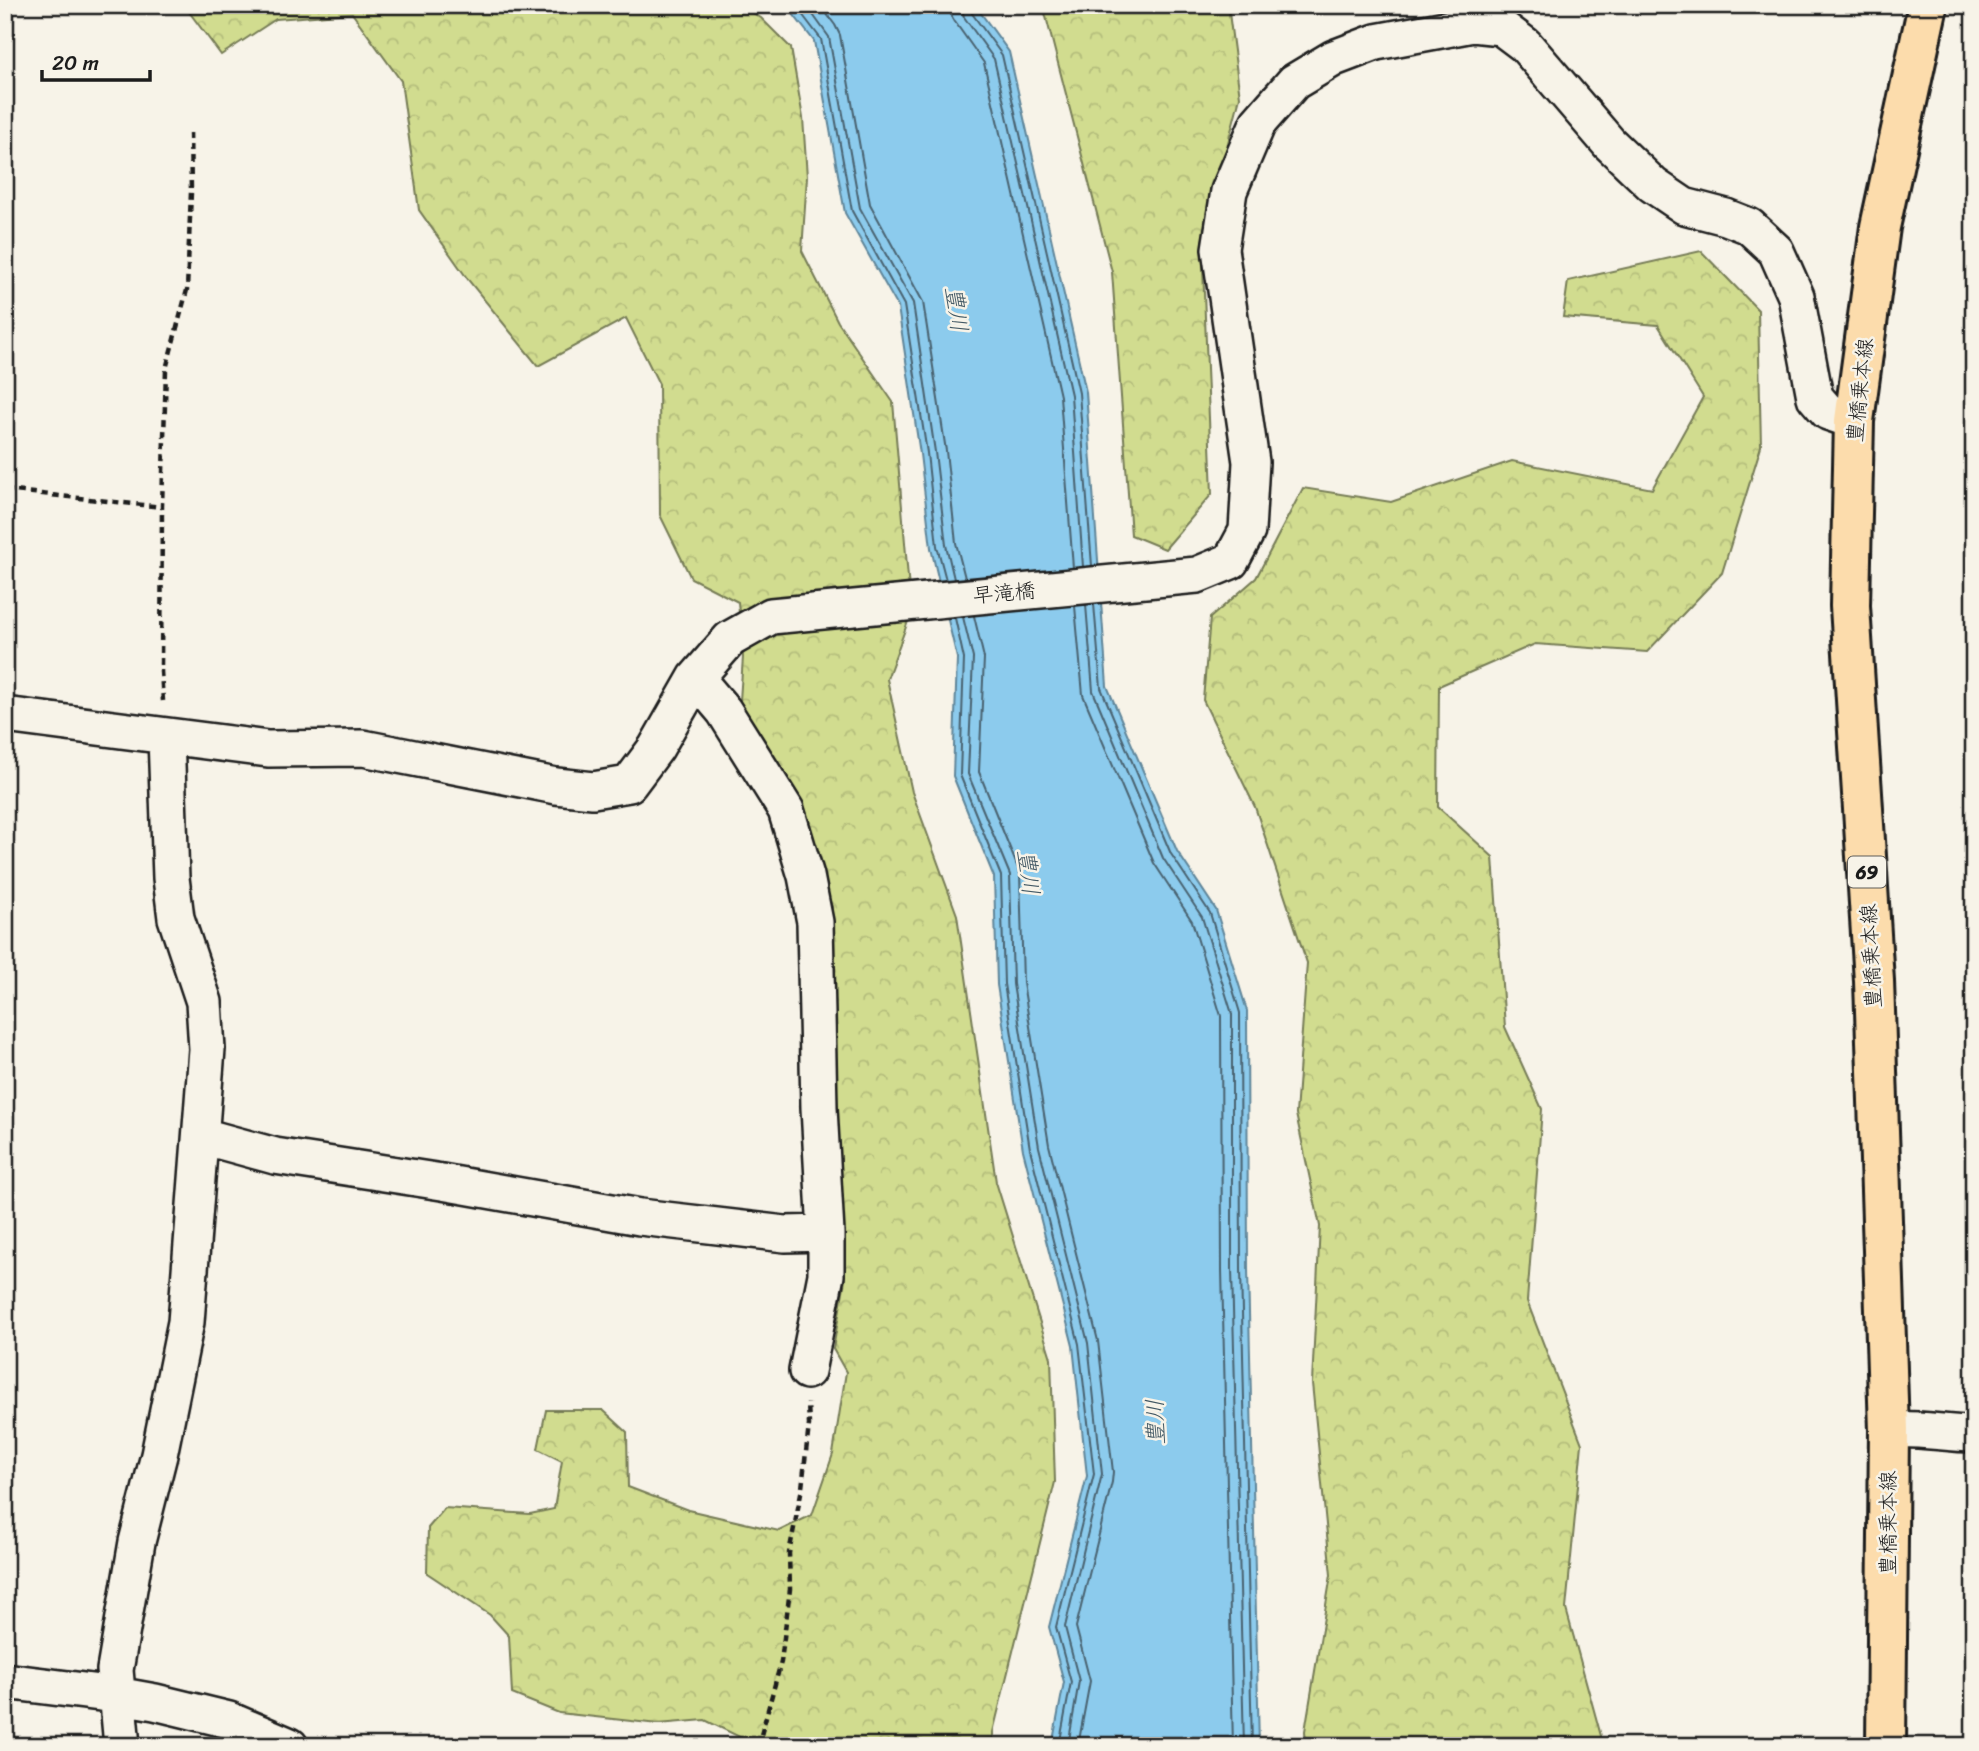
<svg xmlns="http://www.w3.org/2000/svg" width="1979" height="1751" viewBox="0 0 1979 1751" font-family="Sriracha,'Klee One',sans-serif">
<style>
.forest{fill:url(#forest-crowns);stroke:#767c56;stroke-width:2}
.water{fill:#8ccbed;stroke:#5f8599;stroke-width:2}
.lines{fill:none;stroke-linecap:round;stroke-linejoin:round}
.shore{stroke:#496270;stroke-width:2}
.minor-casing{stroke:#1c1c1c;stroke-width:40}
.major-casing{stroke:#1c1c1c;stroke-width:44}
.path{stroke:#1c1c1c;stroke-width:4.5;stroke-dasharray:7 5;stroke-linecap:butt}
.minor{stroke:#f7f3e8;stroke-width:35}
.major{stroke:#fcdcac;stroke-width:38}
.labels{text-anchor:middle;stroke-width:5;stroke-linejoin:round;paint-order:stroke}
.shield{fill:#f7f3e8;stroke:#5e5c59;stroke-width:2}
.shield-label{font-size:19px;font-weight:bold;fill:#1c1c1c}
.street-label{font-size:21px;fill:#1c1c1c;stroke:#f7f3e8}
.water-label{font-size:23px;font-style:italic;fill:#435965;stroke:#f7f3e8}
</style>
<defs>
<pattern id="forest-crowns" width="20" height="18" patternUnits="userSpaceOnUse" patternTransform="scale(1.75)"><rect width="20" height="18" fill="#d1dc8f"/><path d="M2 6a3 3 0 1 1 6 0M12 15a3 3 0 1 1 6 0" fill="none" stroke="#b3bc7b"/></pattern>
</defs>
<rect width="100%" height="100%" fill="#f7f3e8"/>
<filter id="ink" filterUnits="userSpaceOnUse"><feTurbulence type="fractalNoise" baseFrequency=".0143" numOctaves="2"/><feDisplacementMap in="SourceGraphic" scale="14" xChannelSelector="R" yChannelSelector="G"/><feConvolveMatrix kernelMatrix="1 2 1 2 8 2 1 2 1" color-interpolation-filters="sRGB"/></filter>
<g filter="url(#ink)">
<!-- forest -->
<path class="forest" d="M184,5H740L761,18L791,48L803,118L807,177L802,251L838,322L893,402L911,613L887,679L912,792L957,915L996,1182L1051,1358L1055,1482L993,1732V1746H758L705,1720L658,1724L559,1713L512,1694L509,1636L490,1615L427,1573L428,1528L445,1508L530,1514L554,1509L562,1461L538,1449L546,1410H603L627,1432L628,1487L688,1510L779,1531L812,1515L833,1454L846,1372L833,1349L845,1280L835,1201L827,1026L832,907L798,809L739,715L743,657L738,602L691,578L660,515L659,384L626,318L538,366L469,281L419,210L401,81L352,13L276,19L221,55Z
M1043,5H1228L1240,97L1202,242L1212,494L1165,549L1131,535L1112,272Z
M1701,251L1758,310L1761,446L1722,573L1647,652L1535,644L1439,686L1438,807L1493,857L1505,1027L1542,1109L1527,1301L1582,1444L1566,1609L1601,1736V1746H1306L1305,1731L1331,1575L1312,1383L1320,1226L1296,1114L1307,963L1255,807L1203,700L1210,618L1256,578L1303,488L1391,502L1512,461L1652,489L1703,397L1658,325L1563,317L1568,281Z"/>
<!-- water -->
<path class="water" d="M786,5H975L1009,52L1086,392L1107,686L1177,851L1216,910L1247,1011L1248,1269L1259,1746H1052L1064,1682L1049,1627L1087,1476L1073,1346L1023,1150L997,985L994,877L953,776L957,658L931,548L920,454L898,307L845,213L814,41Z"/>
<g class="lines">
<!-- shore -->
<path class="shore" d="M795,5L821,39L852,211L904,305L927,453L937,546L946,580
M806,5L829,37L860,208L913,303L935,452L946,545L954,579
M820,5L835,25L840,35L870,204L923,302L946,451L956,543L965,578
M951,5V15L955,22L984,63L1060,396L1073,568
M961,5L964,17L994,59L1071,395L1083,567
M970,5L971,12L1002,55L1079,393L1092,566
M1094,604L1101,688L1171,854L1210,913L1240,1013L1241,1269L1252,1746
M1086,605L1093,691L1163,858L1202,917L1232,1014V1269L1244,1746
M1075,606L1083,695L1154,863L1192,921L1221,1016L1222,1270L1233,1746
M974,616L984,658L979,772L1020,873L1023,983L1049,1145L1098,1341L1113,1472L1112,1482L1076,1627L1090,1681L1078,1746
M963,617L973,658L968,774L1010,875L1013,984L1039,1147L1088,1343L1102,1474L1065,1627L1079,1681L1068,1746
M955,618L964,659L960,775L1001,876L1004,984L1030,1149L1079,1344L1094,1474L1056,1627L1071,1682L1059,1746"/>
<defs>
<path id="minor" d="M696,678L724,711L786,810L806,876L815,922L819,1108L826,1233V1275L807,1371
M5,715L268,749L363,748L556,786L593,790L629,784L656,748L696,678L730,639L771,616L1197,575L1231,561L1247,531L1251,462L1220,249L1229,191L1258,123L1294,82L1334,58L1376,42L1473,24L1501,27L1525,45L1609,143L1653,185L1684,206L1726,217L1749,226L1776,251L1796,296L1815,397L1828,412L1854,421
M202,1136L275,1156L442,1182L640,1217L785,1234L826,1233
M1889,1430C1917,1427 1945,1434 1974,1434
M5,1681L116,1695L155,1702L229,1720L290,1746
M122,1746L115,1670L137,1542L159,1455L186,1322L207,1049L204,1002L176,918L171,878L166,737"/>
<path id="major" d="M1886,1746L1889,1430L1874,981L1850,606L1854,421L1880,227L1928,5"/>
</defs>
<!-- minor casing -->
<use href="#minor" class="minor-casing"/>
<!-- major casing -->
<use href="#major" class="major-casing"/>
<!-- path -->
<path class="path" d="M5,490L162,507
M163,701L161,671L162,507L166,369L187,290L191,192L190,128
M758,1746L781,1662L790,1589L789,1553L802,1488L809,1425L808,1403"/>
<!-- minor -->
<use href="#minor" class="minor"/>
<!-- major -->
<use href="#major" class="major"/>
</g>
</g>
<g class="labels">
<!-- shield labels -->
<rect class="shield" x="1848" y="856.5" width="38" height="31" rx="5"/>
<g class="shield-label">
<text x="1867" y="879">69</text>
</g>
<!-- street labels -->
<g class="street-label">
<text transform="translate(1860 390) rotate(-84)" y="7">豊橋乗本線</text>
<text transform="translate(1004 593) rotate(-5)" y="7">早滝橋</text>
<text transform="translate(1871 956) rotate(-93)" y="7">豊橋乗本線</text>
<text transform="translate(1888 1523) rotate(-90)" y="7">豊橋乗本線</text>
</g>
<!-- water labels -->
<g class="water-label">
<text transform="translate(957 309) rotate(82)" y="8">豊川</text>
<text transform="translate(1029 872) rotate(83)" y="8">豊川</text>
<text transform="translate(1155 1422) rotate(-92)" y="8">豊川</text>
</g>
</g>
<!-- margin -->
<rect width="1979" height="1751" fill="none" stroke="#f7f3e8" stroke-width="28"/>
<rect x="14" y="14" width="1951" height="1723" fill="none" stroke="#1c1c1c" stroke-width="2.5" filter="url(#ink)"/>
<!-- scale -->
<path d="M42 70v10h108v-10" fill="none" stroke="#1c1c1c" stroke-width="3.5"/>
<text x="52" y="70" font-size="21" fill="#1c1c1c" stroke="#f7f3e8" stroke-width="5" paint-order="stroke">20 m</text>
</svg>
